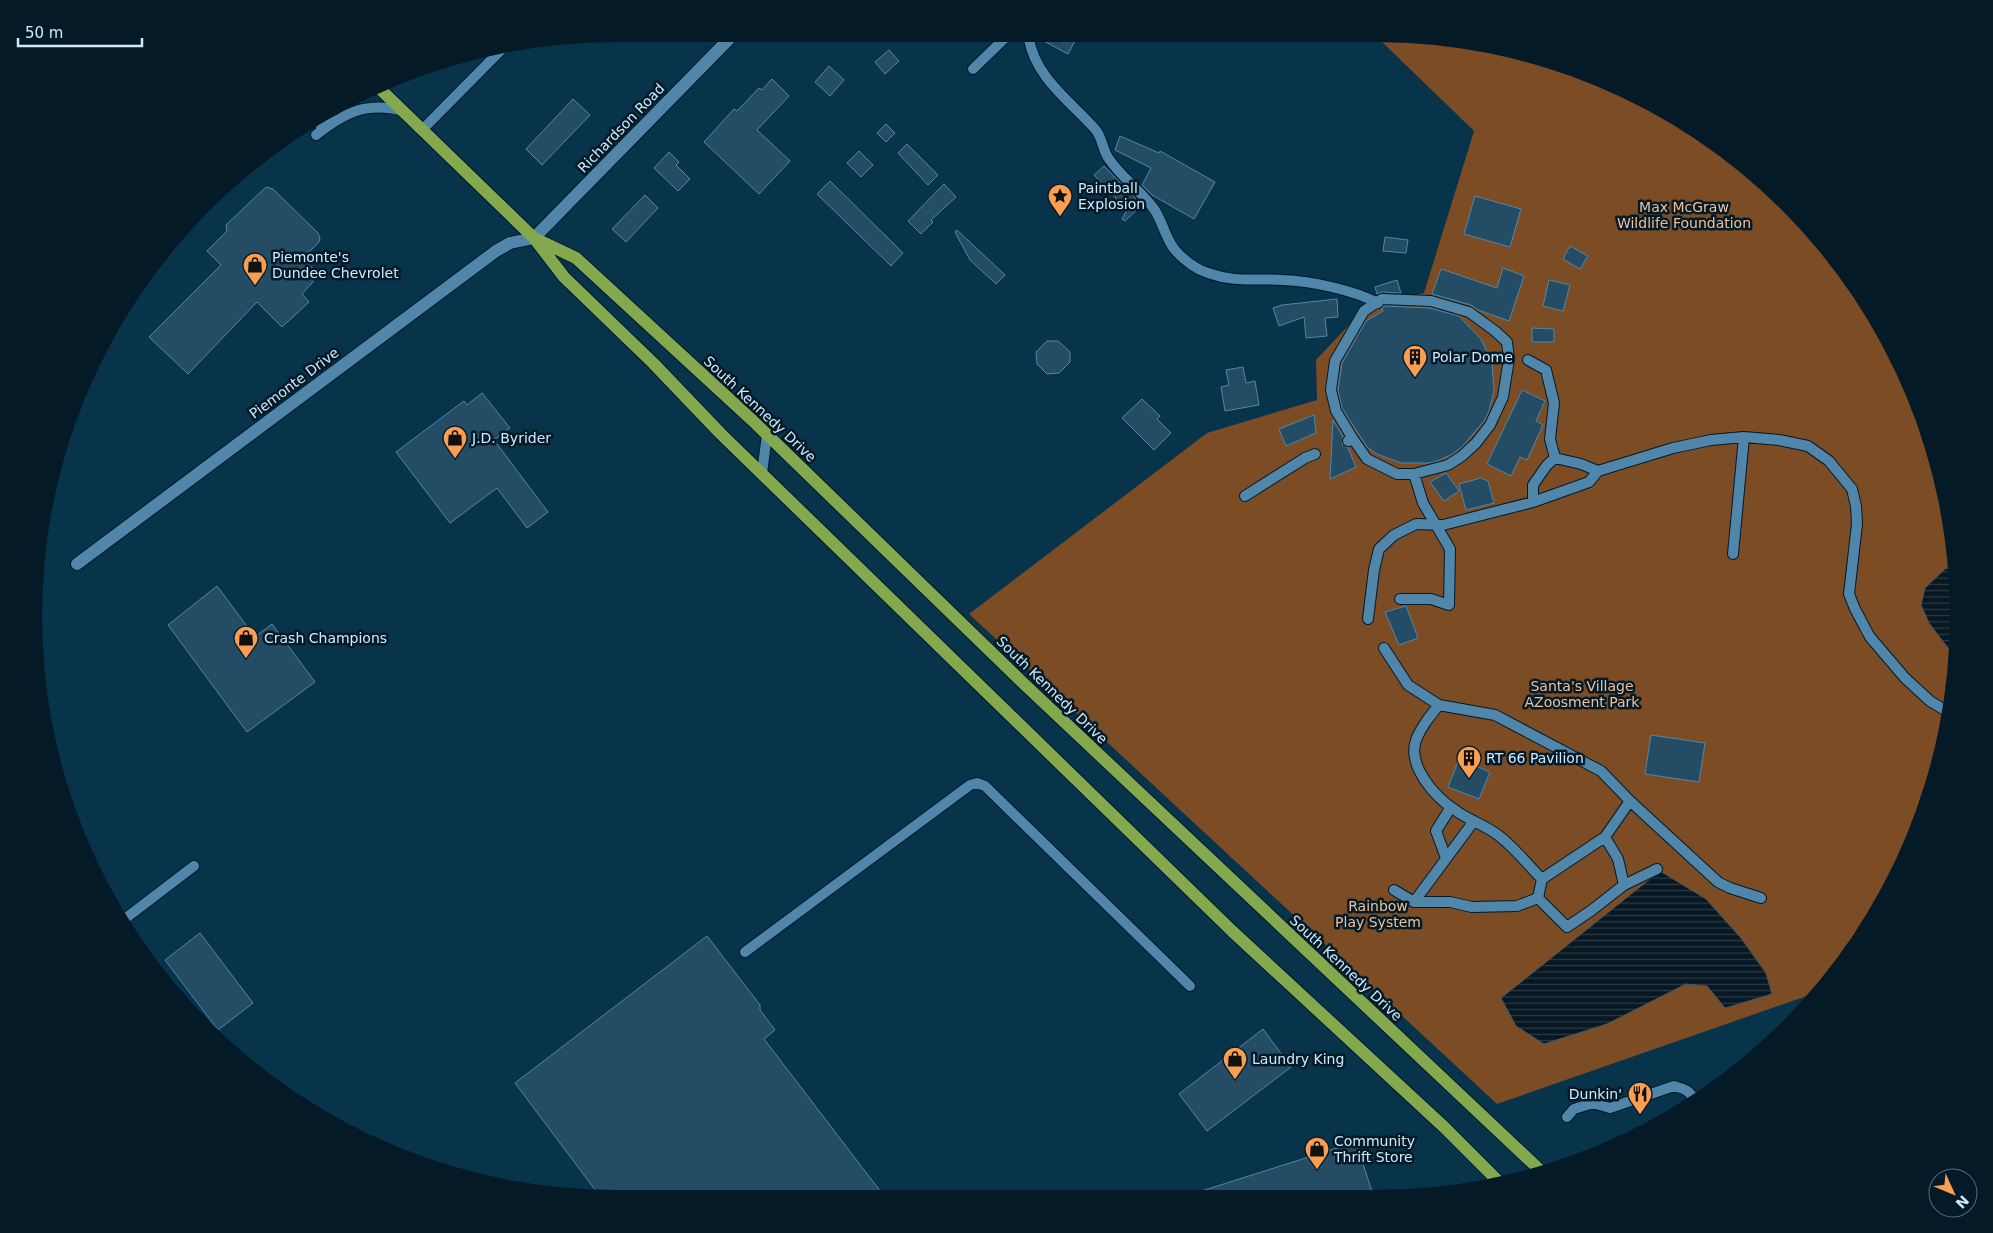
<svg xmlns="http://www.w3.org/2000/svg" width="1993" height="1233" viewBox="0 0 1993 1233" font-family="'DejaVu Sans',sans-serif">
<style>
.park{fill:#7c4c24}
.water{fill:url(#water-rules);stroke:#435764}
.building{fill:#244c64;stroke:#5187aa}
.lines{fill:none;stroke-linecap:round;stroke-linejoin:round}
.service-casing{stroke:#001a2a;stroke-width:12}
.minor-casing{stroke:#001a2a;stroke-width:14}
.primary-casing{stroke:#001a2a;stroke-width:14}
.service{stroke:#5086a9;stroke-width:10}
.minor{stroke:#5086a9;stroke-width:12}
.primary{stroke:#84a84e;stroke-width:12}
.labels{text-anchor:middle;stroke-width:5;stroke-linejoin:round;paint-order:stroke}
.street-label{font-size:14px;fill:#ceeafd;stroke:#041a27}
.poi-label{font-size:14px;fill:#ceeafd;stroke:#041a27;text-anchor:start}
.park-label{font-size:14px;fill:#f0c09c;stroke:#041a27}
</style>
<defs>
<pattern id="water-rules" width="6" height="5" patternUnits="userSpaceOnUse" patternTransform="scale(1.25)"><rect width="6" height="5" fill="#081823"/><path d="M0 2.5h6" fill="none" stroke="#2b3a44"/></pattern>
</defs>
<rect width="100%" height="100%" fill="#07334b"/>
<!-- park -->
<path class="park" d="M1379,39H1452L1599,78L1731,154L1814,232L1881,325L1928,429L1954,540L1958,654L1939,767L1899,874L1839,971L1821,991L1497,1104L969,614L1207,433L1317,400L1316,360L1365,308L1424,293L1474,131Z"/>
<!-- water -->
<path class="water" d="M1946,568L1955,572L1957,660L1929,623L1921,605L1925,588Z
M1660,871L1706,899L1741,938L1766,973L1772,994L1725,1008L1707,986L1686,984L1607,1024L1544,1044L1516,1026L1501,998Z"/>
<!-- building -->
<path class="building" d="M1040,39H1076L1068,54Z
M889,50L899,61L885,74L875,62Z
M829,66L844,80L830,96L815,82Z
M772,79L789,96L757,130L790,161L759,194L704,142L734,109L737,111L759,88L762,90Z
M573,99L590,115L542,165L526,149Z
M886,124L895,133L886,142L877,133Z
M1120,136L1159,153L1160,151L1215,182L1194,219L1152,195L1142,185L1151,168L1115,150Z
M907,144L938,175L928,185L898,153Z
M859,151L873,165L861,177L847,163Z
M669,152L679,162L676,165L690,179L678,191L654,168Z
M1104,166L1142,205L1125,221L1122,219L1127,210L1094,175Z
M830,181L903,253L891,266L817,194Z
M944,184L956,197L931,220L933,222L921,234L908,221Z
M266,187L273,189L318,233L320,238L319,242L303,258L319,275L302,294L309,302L282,327L257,302L188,374L149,337L221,265L207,251L227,231L226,225Z
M645,195L658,208L626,242L612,229Z
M1475,196L1521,209L1510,247L1464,234Z
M957,230L1005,275L996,284L970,260L955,232Z
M1385,237L1408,240L1406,253L1383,251Z
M1570,246L1588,256L1580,269L1563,259Z
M1503,268L1524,276L1509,321L1478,310L1471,305L1432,294L1441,269L1497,288Z
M1397,280L1401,293L1382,292L1377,294L1375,287Z
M1549,280L1570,285L1563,311L1543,306Z
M1337,299L1338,317L1325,318L1327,336L1306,338L1304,317L1279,326L1273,308L1282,305Z
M1384,306L1430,308L1459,316L1481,339L1492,363L1494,390L1489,411L1484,421L1462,447L1451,455L1437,461L1429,463H1401L1377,454L1367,447L1342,408L1338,390L1342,363L1366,321L1383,311L1382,309Z
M1532,328L1554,329V342H1532Z
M1047,341H1058L1070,352V362L1059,373L1047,374L1037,364L1036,352Z
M1243,367L1246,383L1255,381L1259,405L1225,411L1221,387L1229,385L1226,370Z
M1522,390L1545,401L1536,421L1543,425L1527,460L1520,457L1511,476L1487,464Z
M482,393L510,428L494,440L548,512L527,528L497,488L450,523L396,452L464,401L467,405Z
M1142,399L1160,416L1157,419L1171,433L1154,450L1122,418Z
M1314,415L1316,433L1286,446L1279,429Z
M1333,420L1343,437L1342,444L1348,448L1356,467L1330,479Z
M1446,473L1459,491L1444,501L1430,482Z
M1481,478L1488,481L1494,503L1466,510L1459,484Z
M217,586L255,637L272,624L315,682L247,732L168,625Z
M1406,606L1418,638L1399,645L1385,612Z
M1651,735L1705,743L1699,782L1645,774Z
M1459,759L1490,772L1479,799L1448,787Z
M200,933L253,1003L218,1030L165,960Z
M707,936L760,1005V1010L775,1030L764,1039L884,1196L599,1195L515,1083Z
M1263,1029L1291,1067L1207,1131L1179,1094Z
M1356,1142L1374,1198L1192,1197V1194Z"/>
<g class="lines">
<defs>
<path id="service" d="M1029,39C1035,77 1071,102 1095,129C1103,138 1102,150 1109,159C1122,178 1141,191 1154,209C1163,222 1165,238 1175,250C1184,260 1195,269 1208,273C1236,283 1255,278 1283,280C1311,281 1353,290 1378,303
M973,69L1004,39
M321,128L332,111
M422,130L504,47
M316,135C344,113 366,101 403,111
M1528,360L1546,370L1554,403L1550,439L1555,458
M1353,439L1336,411L1331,390L1335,361L1364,311L1382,299L1431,301L1469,312L1495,331L1507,342L1509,359L1503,397L1490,425L1476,443L1462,456L1448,465L1414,474
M1348,441L1353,439L1367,459L1397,474H1414L1423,503L1450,549L1449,605L1431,599H1400
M1555,458L1581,464L1598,471
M762,473L767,435
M1245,496L1305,458L1315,454
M1533,502V485L1547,465L1555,458
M1733,554L1744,437
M1368,619L1374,570L1379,549L1394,535L1416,524L1443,525L1533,502L1589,482L1598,471L1673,448L1711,440L1744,437L1779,440L1808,446L1829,461L1852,489L1856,506L1857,524L1849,594L1855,609L1870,637L1905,678L1930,701L1948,712
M1384,648L1408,685L1439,705L1495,715L1601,771L1630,801L1718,882L1730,888L1761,898
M1439,705C1430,716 1421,727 1416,740C1407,766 1435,797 1455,810C1468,820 1485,825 1498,835C1514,847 1528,865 1542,879
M1605,837L1618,859L1624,885
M1446,858L1436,831L1451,807
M1394,890L1414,902H1450L1472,907L1517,906L1538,898
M1538,898L1567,927L1592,910L1624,885L1657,869
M1538,898L1542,879L1605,837L1630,801
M1414,902L1474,821
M122,921L194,866
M745,952L970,785L977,783L985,786L1190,986
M1567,1117L1574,1109L1593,1103L1610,1108L1674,1086C1685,1089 1691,1091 1695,1102"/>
<path id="minor" d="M77,564L496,251L510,243L534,238L729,39"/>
<path id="primary" d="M377,86L534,238L564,277L653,363L721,434L1232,931L1444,1127L1501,1184
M536,239L576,258L752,420L1022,682L1543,1173"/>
</defs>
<!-- service casing -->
<use href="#service" class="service-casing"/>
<!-- minor casing -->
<use href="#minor" class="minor-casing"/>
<!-- primary casing -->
<use href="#primary" class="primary-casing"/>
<!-- service -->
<use href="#service" class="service"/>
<!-- minor -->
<use href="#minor" class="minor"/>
<!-- primary -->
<use href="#primary" class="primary"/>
</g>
<!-- icons -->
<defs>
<symbol id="sight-pin" viewBox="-11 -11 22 30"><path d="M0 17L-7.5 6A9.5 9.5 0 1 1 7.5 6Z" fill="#fb9e50" stroke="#041a27"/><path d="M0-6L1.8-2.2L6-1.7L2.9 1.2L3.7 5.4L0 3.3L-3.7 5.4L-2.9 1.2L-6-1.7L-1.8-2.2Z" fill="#111"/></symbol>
<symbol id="shop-pin" viewBox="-11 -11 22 30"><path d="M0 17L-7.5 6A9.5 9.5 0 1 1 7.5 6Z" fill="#fb9e50" stroke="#041a27"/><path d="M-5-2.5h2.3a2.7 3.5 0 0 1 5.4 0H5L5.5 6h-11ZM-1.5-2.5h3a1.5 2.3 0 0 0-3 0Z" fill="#111"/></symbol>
<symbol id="building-pin" viewBox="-11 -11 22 30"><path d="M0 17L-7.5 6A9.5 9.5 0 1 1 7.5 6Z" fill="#fb9e50" stroke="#041a27"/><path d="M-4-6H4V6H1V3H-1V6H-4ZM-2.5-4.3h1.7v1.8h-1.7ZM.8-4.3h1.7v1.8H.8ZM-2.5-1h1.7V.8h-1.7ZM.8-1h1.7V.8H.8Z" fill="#111"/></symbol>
<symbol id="restaurant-pin" viewBox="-11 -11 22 30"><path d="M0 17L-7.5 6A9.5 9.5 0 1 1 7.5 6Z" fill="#fb9e50" stroke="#041a27"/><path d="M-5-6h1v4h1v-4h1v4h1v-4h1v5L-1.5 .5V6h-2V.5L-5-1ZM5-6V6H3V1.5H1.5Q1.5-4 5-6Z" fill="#111"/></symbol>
</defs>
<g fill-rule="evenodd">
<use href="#sight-pin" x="1046" y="182" width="28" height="38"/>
<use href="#shop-pin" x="241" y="251" width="28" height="38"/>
<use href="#building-pin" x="1401" y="343" width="28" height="38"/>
<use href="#shop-pin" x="441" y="424" width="28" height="38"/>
<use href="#shop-pin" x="232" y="624" width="28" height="38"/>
<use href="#building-pin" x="1455" y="744" width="28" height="38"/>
<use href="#shop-pin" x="1221" y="1045" width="28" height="38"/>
<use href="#restaurant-pin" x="1626" y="1080" width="28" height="38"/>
<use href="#shop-pin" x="1303" y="1135" width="28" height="38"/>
</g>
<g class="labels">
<!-- street labels -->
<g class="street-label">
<text transform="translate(621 128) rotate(-46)" y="5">Richardson Road</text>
<text transform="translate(294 383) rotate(-37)" y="5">Piemonte Drive</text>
<text transform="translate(760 409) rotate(43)" y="5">South Kennedy Drive</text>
<text transform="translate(1052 690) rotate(44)" y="5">South Kennedy Drive</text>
<text transform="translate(1346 968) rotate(43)" y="5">South Kennedy Drive</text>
</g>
<!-- poi labels -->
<g class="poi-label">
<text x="1078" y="193">Paintball<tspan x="1078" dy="16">Explosion</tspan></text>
<text x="272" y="262">Piemonte's<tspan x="272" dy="16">Dundee Chevrolet</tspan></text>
<text x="1432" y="362">Polar Dome</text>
<text x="472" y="443">J.D. Byrider</text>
<text x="264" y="643">Crash Champions</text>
<text x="1486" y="763">RT 66 Pavilion</text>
<text x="1252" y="1064">Laundry King</text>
<text x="1622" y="1099" text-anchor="end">Dunkin'</text>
<text x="1334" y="1146">Community<tspan x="1334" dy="16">Thrift Store</tspan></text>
</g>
<!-- park labels -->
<g class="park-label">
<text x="1684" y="212">Max McGraw<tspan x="1684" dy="16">Wildlife Foundation</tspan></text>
<text x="1582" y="691">Santa's Village<tspan x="1582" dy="16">AZoosment Park</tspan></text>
<text x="1378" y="911">Rainbow<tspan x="1378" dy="16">Play System</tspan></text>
</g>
</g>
<!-- crop -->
<path d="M0 0H1993V1233H0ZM616 42H1376A574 574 0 0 1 1950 616V616A574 574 0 0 1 1376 1190H616A574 574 0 0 1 42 616V616A574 574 0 0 1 616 42Z" fill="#041a27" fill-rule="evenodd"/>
<!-- north arrow -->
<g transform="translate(1953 1193) rotate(134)"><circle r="24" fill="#041a27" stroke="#556d7d"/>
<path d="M0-4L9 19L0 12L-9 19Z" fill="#fb9e50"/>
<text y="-8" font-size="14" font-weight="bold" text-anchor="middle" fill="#ceeafd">N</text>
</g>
<!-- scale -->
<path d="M18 38v8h124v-8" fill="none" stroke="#ceeafd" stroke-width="2.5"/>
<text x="25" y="38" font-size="15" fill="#ceeafd" stroke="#041a27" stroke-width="4" paint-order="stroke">50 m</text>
</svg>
